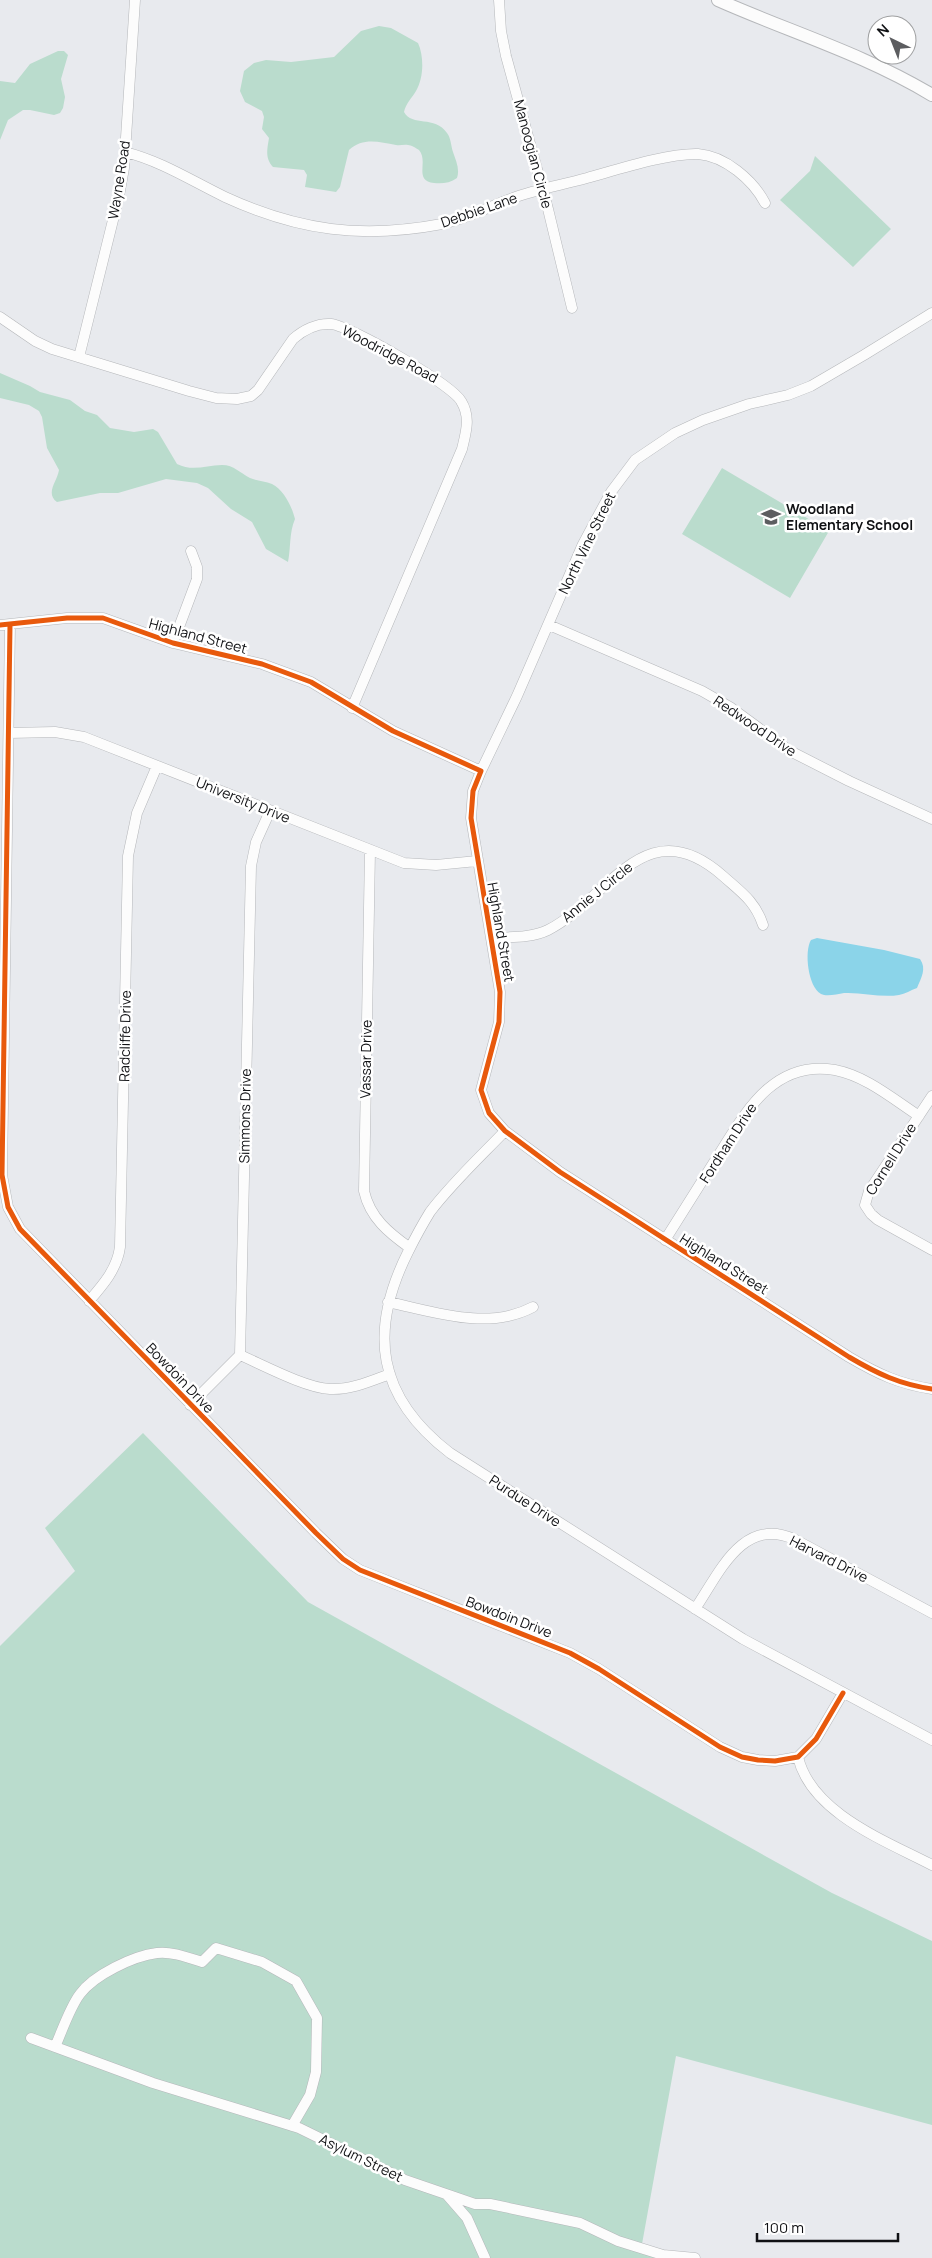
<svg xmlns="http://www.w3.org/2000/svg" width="932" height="2258" viewBox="0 0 932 2258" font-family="Manrope,sans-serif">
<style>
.green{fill:#badccd}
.water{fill:#8bd4e9}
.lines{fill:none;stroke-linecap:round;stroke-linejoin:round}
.minor-casing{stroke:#b5b7ba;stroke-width:11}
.major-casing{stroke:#b5b7ba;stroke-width:14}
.minor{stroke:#fcfcfc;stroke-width:10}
.major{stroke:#fcfcfc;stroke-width:12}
.cycleway-casing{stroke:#fff;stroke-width:8}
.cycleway{stroke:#e8590c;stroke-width:5}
.labels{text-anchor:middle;stroke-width:5;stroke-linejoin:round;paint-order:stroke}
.street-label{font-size:14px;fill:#101114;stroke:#fff}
.poi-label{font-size:14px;font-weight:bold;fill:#101114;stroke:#fff;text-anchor:start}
</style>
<rect width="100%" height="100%" fill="#e8eaee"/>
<!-- green -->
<path class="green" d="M379,26L391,28L418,43C424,56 424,78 416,91C412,98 406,103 404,112C412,127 435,115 447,133C451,138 451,146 453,152C456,161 460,169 457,178C450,183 442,184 434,183C413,180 429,162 419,150C416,148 411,145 408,145C404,144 400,146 396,145C379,142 363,137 349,150L340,187L336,192L305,187L307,175L304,170L273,167C265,158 267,150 269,138L262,129L264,117L262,111L245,102L240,91L244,71L254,63L266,60L291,62L334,57L361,31Z
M58,51H64L68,55L61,79L65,97L63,108L60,113L54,115L30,110H23L8,120L0,140V81L15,83L30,64Z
M815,156L891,229L853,267L780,200L810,171Z
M0,373L30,386L40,392L70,400L85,411L97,415L110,428L134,432L153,429L158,432L177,464C193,472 206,465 222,465C234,465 240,473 250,478C257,481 265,481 272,484C284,490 292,507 295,519C289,533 291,547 288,562L266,549L252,522L231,509L208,488L197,483L166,479L118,493H100L57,502C45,493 57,482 59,470L47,448L42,417L39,411L29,405L0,398Z
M722,468L829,531L790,598L682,534Z
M143,1433L308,1602L832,1893L932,1941V2125L676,2056L642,2244L693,2258H0V1646L75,1571L45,1528Z"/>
<!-- water -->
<path class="water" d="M817,938L884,950L920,959C927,969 921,978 917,988C911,990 905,994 899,995C881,998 862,992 844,993C837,994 827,997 821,994C808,987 804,951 811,940Z"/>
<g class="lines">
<defs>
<path id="minor" d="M499,0L501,31L506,56L548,209L572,308
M125,152C161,161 192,181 225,197C299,231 362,239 442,224C467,219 490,206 513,198C537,189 562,185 587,178C616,170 668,153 698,154C725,156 753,180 765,203
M0,317L35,341L52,349L189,391L216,398L237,399L251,396L258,390L293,339C303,330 317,323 331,324C351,326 451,384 461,401C471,417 466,432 462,449L352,708
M79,357L119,196L124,168L135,0
M0,625L67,618H103L173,643L262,664L311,682L393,731L481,771L473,791L471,818L500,992L499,1022L481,1090L489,1113L505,1131L560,1172L849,1357C878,1374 899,1384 932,1389
M10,625L2,1175L8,1207L20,1229L316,1533L343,1559L360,1570L570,1653L599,1669L720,1747L742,1757L758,1760L775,1761L798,1757L816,1739L843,1693
M549,625L702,691L730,707L790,751L849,781L932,819
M173,643L197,579V567L191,551
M9,733L55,732L84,737L404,863L436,865L477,861
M481,771L517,696L583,544L611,492L635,460L675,433L703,420L749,404L788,395L811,386L864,355L932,313
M370,851L364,1191C370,1218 389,1233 410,1248
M492,938C510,937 532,938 548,930C609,899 645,807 723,876C741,892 755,901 763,925
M932,1096L869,1191L865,1205L871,1214L878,1220L932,1250
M505,1131C480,1157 452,1183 430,1212C422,1225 415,1238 408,1252C368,1332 377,1397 450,1453L743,1639L932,1740
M665,1240C682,1213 699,1186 716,1159C744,1115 772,1059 835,1070C866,1076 893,1099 919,1116
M89,1301C103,1285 117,1269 120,1247L128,856L137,813L157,766
M388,1302C435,1312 488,1331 533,1307
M240,1355C263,1365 306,1388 330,1389C351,1390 371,1381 390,1374
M190,1405L240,1355L251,866L256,842L270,811
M695,1609C719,1574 742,1516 794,1539L932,1613
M798,1757C811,1813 886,1841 932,1865
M31,2038L153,2083L299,2128L405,2180L475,2204H490L580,2223L618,2241L663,2255L695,2258
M55,2047C62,2031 70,2007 80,1994C94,1975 133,1956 157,1953C172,1951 189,1958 202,1962L216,1948L262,1962L296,1981L317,2018L316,2072L310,2095L292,2126
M447,2195L467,2218L485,2258"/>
<path id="major" d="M718,0C790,32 864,54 932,95"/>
</defs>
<!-- minor casing -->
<use href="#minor" class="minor-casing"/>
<!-- major casing -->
<use href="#major" class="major-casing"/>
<!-- minor -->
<use href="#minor" class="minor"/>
<!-- major -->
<use href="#major" class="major"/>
<defs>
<path id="cycleway" d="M0,625L67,618H103L173,643L262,664L311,682L393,731L481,771L473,791L471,818L500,992L499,1022L481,1090L489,1113L505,1131L560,1172L849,1357C878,1374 899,1384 932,1389
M10,625L2,1175L8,1207L20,1229L316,1533L343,1559L360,1570L570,1653L599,1669L720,1747L742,1757L758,1760L775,1761L798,1757L816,1739L843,1693"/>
</defs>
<!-- cycleway casing -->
<use href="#cycleway" class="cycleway-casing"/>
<!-- cycleway -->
<use href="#cycleway" class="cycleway"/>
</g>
<!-- icons -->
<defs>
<symbol id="school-bare" viewBox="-9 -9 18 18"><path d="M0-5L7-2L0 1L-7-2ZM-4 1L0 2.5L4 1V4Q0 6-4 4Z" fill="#5c5d60" stroke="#fff" stroke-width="2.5" paint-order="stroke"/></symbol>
</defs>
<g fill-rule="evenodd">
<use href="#school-bare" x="757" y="503" width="28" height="28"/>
</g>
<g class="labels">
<!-- street labels -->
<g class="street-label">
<text transform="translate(533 154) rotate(75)" y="5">Manoogian Circle</text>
<text transform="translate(119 180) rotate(-81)" y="5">Wayne Road</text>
<text transform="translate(479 210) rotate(-19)" y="5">Debbie Lane</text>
<text transform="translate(390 354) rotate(28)" y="5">Woodridge Road</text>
<text transform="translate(587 543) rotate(-64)" y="5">North Vine Street</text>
<text transform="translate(198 636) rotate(15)" y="5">Highland Street</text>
<text transform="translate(755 726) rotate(34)" y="5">Redwood Drive</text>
<text transform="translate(243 800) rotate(22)" y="5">University Drive</text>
<text transform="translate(597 892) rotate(-39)" y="5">Annie J Circle</text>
<text transform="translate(501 932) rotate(80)" y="5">Highland Street</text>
<text transform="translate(125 1036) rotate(-89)" y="5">Radcliffe Drive</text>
<text transform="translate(366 1059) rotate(-89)" y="5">Vassar Drive</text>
<text transform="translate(245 1116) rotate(-89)" y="5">Simmons Drive</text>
<text transform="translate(728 1143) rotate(-57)" y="5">Fordham Drive</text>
<text transform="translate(891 1159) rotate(-58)" y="5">Cornell Drive</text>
<text transform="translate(724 1264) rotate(32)" y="5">Highland Street</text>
<text transform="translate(180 1378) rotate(46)" y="5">Bowdoin Drive</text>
<text transform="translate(525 1501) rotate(33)" y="5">Purdue Drive</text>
<text transform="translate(829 1559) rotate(27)" y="5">Harvard Drive</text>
<text transform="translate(509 1617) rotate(21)" y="5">Bowdoin Drive</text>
<text transform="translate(361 2158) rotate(26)" y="5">Asylum Street</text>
</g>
<!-- poi labels -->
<g class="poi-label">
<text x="786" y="514">Woodland<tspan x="786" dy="16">Elementary School</tspan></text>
</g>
</g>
<!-- north arrow -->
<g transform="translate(892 40) rotate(317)"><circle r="24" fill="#ffffff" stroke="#9fa0a1"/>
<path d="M0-4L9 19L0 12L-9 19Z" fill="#5c5d60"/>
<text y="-8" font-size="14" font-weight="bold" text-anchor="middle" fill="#101114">N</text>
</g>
<!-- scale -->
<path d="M757 2233v8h141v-8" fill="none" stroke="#101114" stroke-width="2.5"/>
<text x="764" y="2233" font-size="15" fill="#101114" stroke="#ffffff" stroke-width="4" paint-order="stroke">100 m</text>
</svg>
